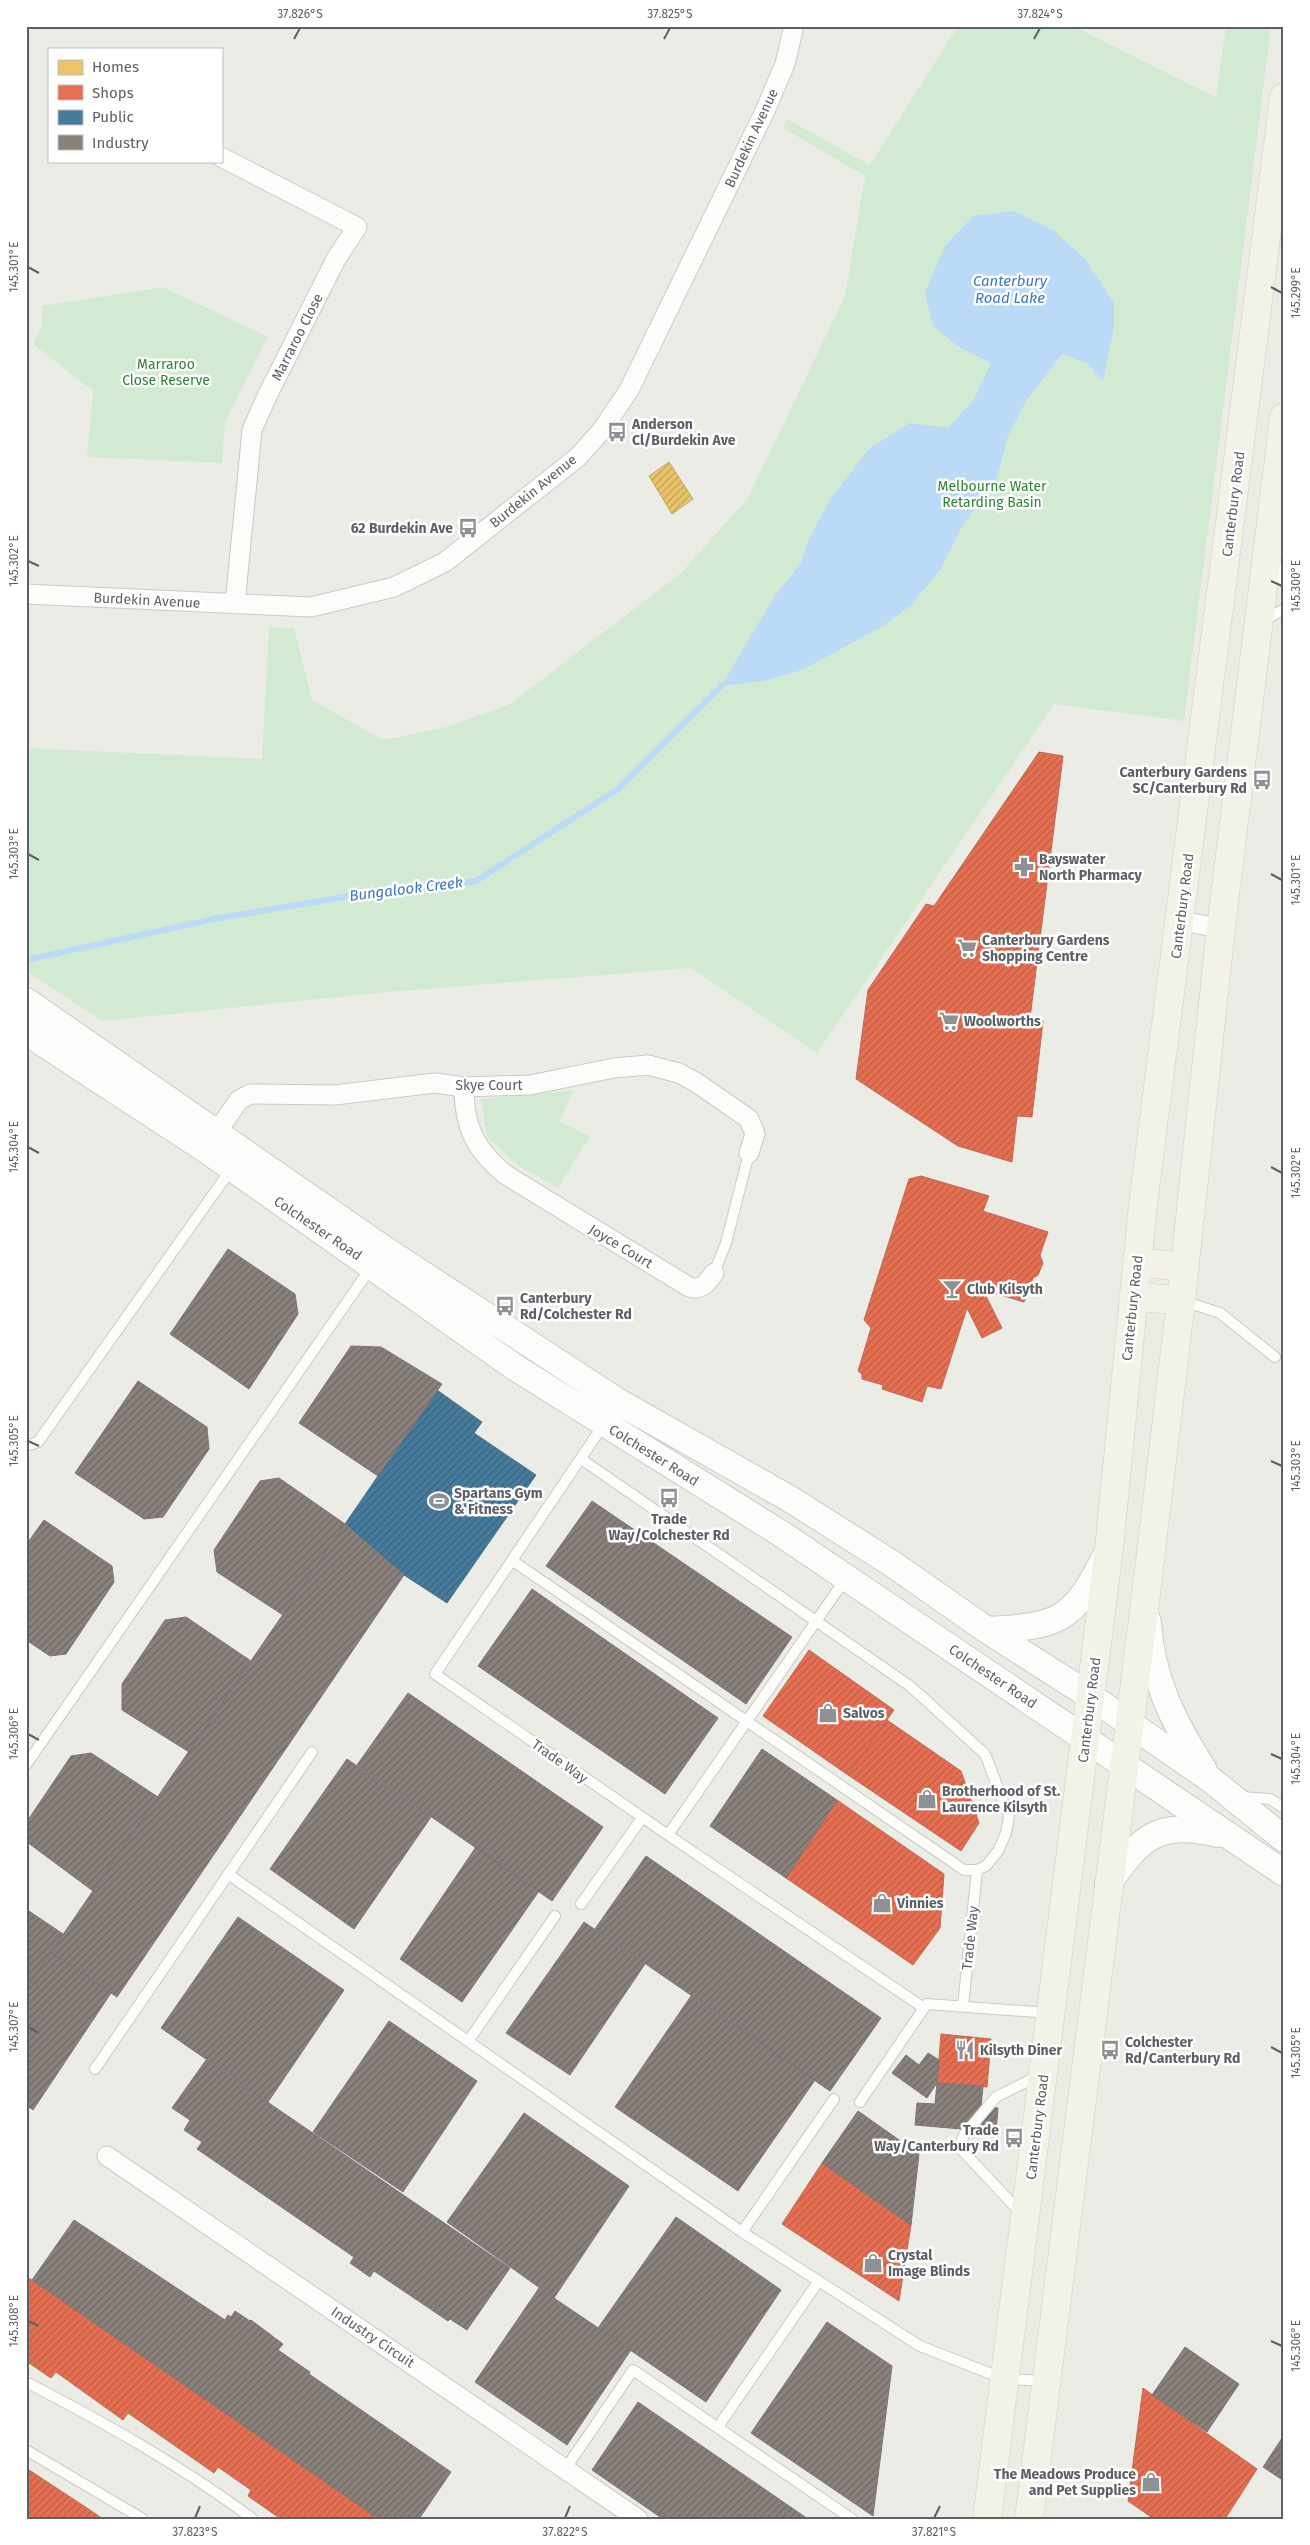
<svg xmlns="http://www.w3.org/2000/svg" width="1310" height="2545" viewBox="0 0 1310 2545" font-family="'Fira Sans',sans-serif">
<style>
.green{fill:#d3ead2}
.water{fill:#badaf8}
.homes{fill:url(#homes-hatch);stroke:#bfa669}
.shops{fill:url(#shops-hatch);stroke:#bd6a57}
.public{fill:url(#public-hatch);stroke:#4c738c}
.industry{fill:url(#industry-hatch);stroke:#7c7775}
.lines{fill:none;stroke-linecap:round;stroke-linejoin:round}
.stream{stroke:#badaf8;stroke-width:6}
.lane-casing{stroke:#c9c9c8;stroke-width:12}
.street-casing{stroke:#c9c9c8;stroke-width:21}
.secondary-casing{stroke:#c9cac9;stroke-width:28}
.primary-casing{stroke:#d6ceb3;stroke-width:29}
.lane{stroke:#fcfcfb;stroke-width:10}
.street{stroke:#fcfcfb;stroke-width:19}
.secondary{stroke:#fcfcfb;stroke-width:26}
.primary{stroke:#f3f2e8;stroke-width:28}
.ticks{fill:none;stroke:#5c6066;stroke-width:2}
.labels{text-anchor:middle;stroke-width:5;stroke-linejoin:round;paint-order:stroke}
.street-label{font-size:14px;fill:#5c6066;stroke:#fff}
.park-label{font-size:14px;fill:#2e8236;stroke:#fff}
.poi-label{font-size:14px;font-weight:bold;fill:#5c6066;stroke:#fff;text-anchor:start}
.water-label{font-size:15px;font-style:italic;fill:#3b77c3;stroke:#fff}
.neatline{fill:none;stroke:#5c6066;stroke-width:2}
.ticks-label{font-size:12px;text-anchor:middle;fill:#5c6066}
</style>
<defs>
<pattern id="homes-hatch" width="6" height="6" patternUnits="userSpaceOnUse" patternTransform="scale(1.25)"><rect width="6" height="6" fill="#e9c46a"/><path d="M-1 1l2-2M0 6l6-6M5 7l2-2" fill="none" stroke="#c0a35b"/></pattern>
<pattern id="shops-hatch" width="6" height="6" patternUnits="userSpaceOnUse" patternTransform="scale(1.25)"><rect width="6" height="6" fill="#e76f51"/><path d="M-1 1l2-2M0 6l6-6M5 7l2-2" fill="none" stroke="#be5f47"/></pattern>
<pattern id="public-hatch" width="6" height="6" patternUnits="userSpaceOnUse" patternTransform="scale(1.25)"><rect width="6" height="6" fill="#457b9d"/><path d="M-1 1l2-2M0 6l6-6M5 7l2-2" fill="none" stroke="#3b647e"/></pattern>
<pattern id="industry-hatch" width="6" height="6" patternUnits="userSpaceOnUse" patternTransform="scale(1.25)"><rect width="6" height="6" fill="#8a817c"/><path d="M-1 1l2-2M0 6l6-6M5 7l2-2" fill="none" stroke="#6e6865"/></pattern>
</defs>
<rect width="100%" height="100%" fill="#ecece7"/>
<!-- green -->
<path class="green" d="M958,26H1067L1081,30L1216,97L1226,26H1271L1184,721L1054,704L817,1053L691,968L388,992L102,1021L26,971V748L262,759L269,627L294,628L312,700L383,740L447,727L510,704L681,573L748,498L845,296L865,176L783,128L787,119L870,165Z
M163,287L268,337L225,422L222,463L87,457L93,391L33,344L42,326V306Z
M574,1090L559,1121L590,1136L558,1188L516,1164L487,1136L481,1099Z"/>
<!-- water -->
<path class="water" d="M1014,211L1053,230L1085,259L1114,303V327L1103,381L1087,363L1062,354L1026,401L1008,436L996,480L962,526L941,569L911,605L883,626L802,670L764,681L721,686L776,594L801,563L808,541L830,499L870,448L909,423L948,428L974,399L991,363L959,347L933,326L925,292L945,246L973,216Z"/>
<!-- homes -->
<path class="homes" d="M669,462L693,499L672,514L649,476Z"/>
<!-- shops -->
<path class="shops" d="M1039,752L1063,756L1030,1018L1043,1021L1032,1117L1017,1116L1012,1162L958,1146L856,1079L868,990L926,904L934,906Z
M921,1176L989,1196L983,1211L1048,1232L1040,1255L1043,1263L1038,1275L1033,1278L1024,1302L983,1290L1002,1328L982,1338L967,1308L941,1389L927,1386L922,1402L882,1389L883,1385L862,1379V1374L858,1371L871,1328L864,1320L909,1179Z
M809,1650L894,1710L848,1775L763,1716Z
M887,1720L961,1771L979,1823L961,1851L848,1775Z
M837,1800L944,1874L940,1928L913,1965L786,1878Z
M941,2034L991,2039L987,2087L937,2083Z
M822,2163L911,2225L899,2301L782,2224Z
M26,2277L32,2280L379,2519H290L287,2517L281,2519L248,2496L251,2490L218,2467L214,2473L128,2413L123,2420L56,2372L51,2378L26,2361Z
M1143,2388L1257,2469L1225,2519H1154L1128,2501Z
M26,2468L87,2508L103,2519H26Z"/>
<!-- public -->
<path class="public" d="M437,1390L482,1422L474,1433L536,1475L447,1603L404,1575L345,1524Z"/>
<!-- industry -->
<path class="industry" d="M228,1249L295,1294L298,1314L249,1389L170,1334Z
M351,1346L381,1347L442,1384L378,1476L299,1423Z
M138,1381L207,1427L209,1449L163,1517L144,1519L75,1473Z
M279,1478L345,1524L283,1615L217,1572L214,1550L260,1481Z
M592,1501L792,1637L746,1704L546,1566Z
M44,1520L112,1566L114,1582L66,1654L50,1656L26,1640V1545Z
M345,1524L404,1575L117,1997L51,1952Z
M532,1589L718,1718L665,1794L478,1666Z
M186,1617L251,1661L189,1752L122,1710V1684L165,1620Z
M408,1693L603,1827L552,1901L357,1765Z
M762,1749L837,1800L786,1878L710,1826Z
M91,1753L158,1797L93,1891L27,1842L26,1827V1823L71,1756Z
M347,1759L431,1817L354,1929L270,1869Z
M476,1847L539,1891L462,2002L400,1959Z
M646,1856L881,2018L830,2091L595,1929Z
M26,1909L63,1934L26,1989Z
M238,1917L344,1990L268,2102L161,2028Z
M584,1922L645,1964L570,2075L506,2033Z
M51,1952L111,1993L33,2110L26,2105V1989Z
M691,1996L815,2080L738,2191L615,2107Z
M389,2021L477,2081L403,2192L313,2132Z
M928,2053L939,2060L937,2083L927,2098L892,2073L906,2055L919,2065Z
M206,2060L510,2268L467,2330L450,2319L448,2321L374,2271L370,2277L350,2263L354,2257L197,2149L202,2142L184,2130L190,2120L172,2108Z
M937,2083L983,2086L981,2107L998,2108L996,2132L915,2125L917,2103L935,2104Z
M858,2111L919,2154L911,2225L822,2163Z
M524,2113L629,2186L554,2298L447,2222Z
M676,2217L781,2290L706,2402L598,2328Z
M74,2220L225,2320L228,2315L231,2317L235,2311L250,2321L251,2320L283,2344L278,2350L310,2372L309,2374L451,2472L419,2519H379L32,2280Z
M539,2288L631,2350L567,2445L475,2382Z
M827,2322L892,2366L873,2516L751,2433Z
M1185,2347L1239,2384L1207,2432L1152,2395Z
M638,2402L808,2519H663L592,2470Z
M1284,2435V2481L1263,2467Z"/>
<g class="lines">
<!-- stream -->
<path class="stream" d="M26,960L214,919L367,893L476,881L618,789L721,686"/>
<defs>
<path id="lane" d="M1275,560L1279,574L1284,582
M1263,621L1284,609
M714,1273L726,1243L749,1153
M1183,1301L1220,1313L1275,1357
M604,1424L435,1674L668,1835L924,2008L927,2004L1050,2013
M26,1446L38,1442L232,1168
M513,1561L964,1870H977L986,1866L998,1851L1006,1833L1009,1816L985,1754L910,1686L581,1459
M26,1765L372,1266
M1240,1797L1270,1799L1284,1808
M668,1835L846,1578
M228,1874L742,2232L920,2346L1004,2379L1045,2381
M581,1904L642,1818
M963,2006L977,1870
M469,2040L555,1916
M95,2069L312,1752
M860,2102L924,2008
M1021,2213L959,2147L964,2135L996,2097L1040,2075
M742,2232L834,2099
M26,2382C107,2424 180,2465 253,2519
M718,2427L818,2282
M26,2450L143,2519
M566,2468L633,2370L852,2519"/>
<path id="street" d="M221,157L357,227L336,259L267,396L252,430L235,604
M26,594L311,607L394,587L445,562L578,457L602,430L629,390L765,111L785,64L794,26
M1180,921L1221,928
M464,1087C464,1127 475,1150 506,1175L689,1287C701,1291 707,1283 714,1273
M210,1142L239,1100L250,1094L335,1095L435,1083L464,1087L530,1085L614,1068L648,1065L679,1073L697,1083L749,1119L755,1134L749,1153
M107,2156L638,2519"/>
<path id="secondary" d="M26,1001L384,1249L617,1401L790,1499L891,1563L987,1630L1090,1696L1210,1779L1284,1839
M26,1032L205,1149L516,1368L780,1533L1284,1873
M1148,1622C1151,1677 1174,1724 1204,1770
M987,1630C1059,1626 1073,1622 1106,1555
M1108,1884C1141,1836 1159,1820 1219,1834"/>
<path id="primary" d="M1137,1262L1184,1267
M1133,1296L1181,1301
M987,2519L1109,1548L1143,1205L1284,97
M1029,2519L1146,1594L1181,1301L1221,928L1284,417"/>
</defs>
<!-- lane casing -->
<use href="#lane" class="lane-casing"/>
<!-- street casing -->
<use href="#street" class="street-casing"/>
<!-- secondary casing -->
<use href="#secondary" class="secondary-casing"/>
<!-- primary casing -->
<use href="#primary" class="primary-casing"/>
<!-- lane -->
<use href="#lane" class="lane"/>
<!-- street -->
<use href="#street" class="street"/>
<!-- secondary -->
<use href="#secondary" class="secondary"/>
<!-- primary -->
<use href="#primary" class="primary"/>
</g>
<!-- ticks -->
<path class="ticks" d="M294,39L300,28M664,39L670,28M1034,39L1040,28M28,267L39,273M1271,287L1282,293M28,561L39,566M1271,581L1282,586M28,854L39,860M1271,874L1282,880M28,1147L39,1153M1271,1167L1282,1173M28,1441L39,1446M1271,1461L1282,1466M28,1734L39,1740M1271,1754L1282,1759M28,2027L39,2033M1271,2047L1282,2053M28,2321L39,2326M1271,2341L1282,2346M195,2518L200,2506M565,2518L570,2506M934,2518L940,2506"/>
<!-- icons -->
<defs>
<symbol id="bus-bare" viewBox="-9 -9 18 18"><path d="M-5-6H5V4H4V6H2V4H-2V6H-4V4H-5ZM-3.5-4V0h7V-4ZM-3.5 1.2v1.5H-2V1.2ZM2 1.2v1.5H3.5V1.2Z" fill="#8e9193" stroke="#fff" stroke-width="2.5" paint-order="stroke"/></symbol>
<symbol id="pharmacy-bare" viewBox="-9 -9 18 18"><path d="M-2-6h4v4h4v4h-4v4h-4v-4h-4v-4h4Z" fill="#8e9193" stroke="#fff" stroke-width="2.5" paint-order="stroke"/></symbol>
<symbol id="supermarket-bare" viewBox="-9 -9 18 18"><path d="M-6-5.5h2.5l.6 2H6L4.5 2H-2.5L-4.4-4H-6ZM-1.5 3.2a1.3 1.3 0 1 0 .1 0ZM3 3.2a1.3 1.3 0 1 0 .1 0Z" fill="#8e9193" stroke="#fff" stroke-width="2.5" paint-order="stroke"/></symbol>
<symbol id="bar-bare" viewBox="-9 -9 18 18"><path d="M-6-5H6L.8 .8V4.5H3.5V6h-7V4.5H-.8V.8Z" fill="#8e9193" stroke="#fff" stroke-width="2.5" paint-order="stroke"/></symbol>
<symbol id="stadium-bare" viewBox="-9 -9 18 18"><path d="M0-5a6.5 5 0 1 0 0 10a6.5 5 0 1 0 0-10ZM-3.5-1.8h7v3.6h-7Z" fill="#8e9193" stroke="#fff" stroke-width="2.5" paint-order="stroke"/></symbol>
<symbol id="shop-bare" viewBox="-9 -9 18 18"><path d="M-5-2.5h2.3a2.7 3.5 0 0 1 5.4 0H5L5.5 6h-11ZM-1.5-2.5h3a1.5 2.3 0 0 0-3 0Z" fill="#8e9193" stroke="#fff" stroke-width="2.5" paint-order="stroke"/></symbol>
<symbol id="restaurant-bare" viewBox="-9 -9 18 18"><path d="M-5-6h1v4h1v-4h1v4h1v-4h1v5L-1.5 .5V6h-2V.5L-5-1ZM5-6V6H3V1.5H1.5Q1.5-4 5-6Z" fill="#8e9193" stroke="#fff" stroke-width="2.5" paint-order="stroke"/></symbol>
</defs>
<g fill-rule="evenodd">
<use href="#bus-bare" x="603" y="418" width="28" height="28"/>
<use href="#bus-bare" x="454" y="514" width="28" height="28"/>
<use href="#bus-bare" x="1248" y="766" width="28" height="28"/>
<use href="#pharmacy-bare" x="1010" y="853" width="28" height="28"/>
<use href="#supermarket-bare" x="953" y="934" width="28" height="28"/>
<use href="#supermarket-bare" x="935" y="1007" width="28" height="28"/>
<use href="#bar-bare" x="938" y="1275" width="28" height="28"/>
<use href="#bus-bare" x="491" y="1292" width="28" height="28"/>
<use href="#bus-bare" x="655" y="1484" width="28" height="28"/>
<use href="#stadium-bare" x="425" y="1487" width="28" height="28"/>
<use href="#shop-bare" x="814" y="1699" width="28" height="28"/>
<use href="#shop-bare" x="913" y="1785" width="28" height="28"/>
<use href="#shop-bare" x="868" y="1889" width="28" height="28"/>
<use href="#restaurant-bare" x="951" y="2036" width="28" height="28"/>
<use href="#bus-bare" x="1096" y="2036" width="28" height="28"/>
<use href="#bus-bare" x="1000" y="2124" width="28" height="28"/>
<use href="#shop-bare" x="859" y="2249" width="28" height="28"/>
<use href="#shop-bare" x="1137" y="2468" width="28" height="28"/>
</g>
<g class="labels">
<!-- street labels -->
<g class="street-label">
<text transform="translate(751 138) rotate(-65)" y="5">Burdekin Avenue</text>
<text transform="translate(297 337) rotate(-63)" y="5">Marraroo Close</text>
<text transform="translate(533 491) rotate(-39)" y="5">Burdekin Avenue</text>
<text transform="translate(1233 504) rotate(-83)" y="5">Canterbury Road</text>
<text transform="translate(147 600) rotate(3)" y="5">Burdekin Avenue</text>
<text transform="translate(1182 906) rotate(-83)" y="5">Canterbury Road</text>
<text x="489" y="1090">Skye Court</text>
<text transform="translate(318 1228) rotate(34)" y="5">Colchester Road</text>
<text transform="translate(621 1246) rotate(31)" y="5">Joyce Court</text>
<text transform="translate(1132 1308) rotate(-84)" y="5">Canterbury Road</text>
<text transform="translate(654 1455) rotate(32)" y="5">Colchester Road</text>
<text transform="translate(993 1676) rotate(34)" y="5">Colchester Road</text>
<text transform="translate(1089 1710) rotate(-83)" y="5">Canterbury Road</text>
<text transform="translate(560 1761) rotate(35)" y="5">Trade Way</text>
<text transform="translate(970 1938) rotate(-84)" y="5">Trade Way</text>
<text transform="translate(1037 2127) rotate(-83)" y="5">Canterbury Road</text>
<text transform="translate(373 2337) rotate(34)" y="5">Industry Circuit</text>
</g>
<!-- park labels -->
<g class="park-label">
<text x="166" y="369">Marraroo<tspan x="166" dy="16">Close Reserve</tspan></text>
<text x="992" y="491">Melbourne Water<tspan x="992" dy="16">Retarding Basin</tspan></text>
</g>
<!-- poi labels -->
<g class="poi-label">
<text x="632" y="429">Anderson<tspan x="632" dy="16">Cl/Burdekin Ave</tspan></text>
<text x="453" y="533" text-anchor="end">62 Burdekin Ave</text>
<text x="1247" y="777" text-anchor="end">Canterbury Gardens<tspan x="1247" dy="16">SC/Canterbury Rd</tspan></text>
<text x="1039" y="864">Bayswater<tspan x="1039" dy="16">North Pharmacy</tspan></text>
<text x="982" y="945">Canterbury Gardens<tspan x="982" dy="16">Shopping Centre</tspan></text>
<text x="964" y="1026">Woolworths</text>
<text x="967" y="1294">Club Kilsyth</text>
<text x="520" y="1303">Canterbury<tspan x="520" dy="16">Rd/Colchester Rd</tspan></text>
<text x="454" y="1498">Spartans Gym<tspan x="454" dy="16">&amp; Fitness</tspan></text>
<text x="669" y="1524" text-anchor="middle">Trade<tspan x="669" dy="16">Way/Colchester Rd</tspan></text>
<text x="843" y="1718">Salvos</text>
<text x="942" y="1796">Brotherhood of St.<tspan x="942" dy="16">Laurence Kilsyth</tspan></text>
<text x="897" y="1908">Vinnies</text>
<text x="1125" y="2047">Colchester<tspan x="1125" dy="16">Rd/Canterbury Rd</tspan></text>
<text x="980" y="2055">Kilsyth Diner</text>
<text x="999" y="2135" text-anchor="end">Trade<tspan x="999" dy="16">Way/Canterbury Rd</tspan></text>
<text x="888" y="2260">Crystal<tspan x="888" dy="16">Image Blinds</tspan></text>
<text x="1136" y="2479" text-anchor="end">The Meadows Produce<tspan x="1136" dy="16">and Pet Supplies</tspan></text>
</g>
<!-- water labels -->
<g class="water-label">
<text x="1010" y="286">Canterbury<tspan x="1010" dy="17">Road Lake</tspan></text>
<text transform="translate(406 889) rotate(-7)" y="5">Bungalook Creek</text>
</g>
</g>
<!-- border -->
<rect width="1310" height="2545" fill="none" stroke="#ffffff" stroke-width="55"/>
<!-- legend -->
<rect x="48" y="48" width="175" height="115" fill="#ffffff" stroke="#bebfc2"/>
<rect x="58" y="60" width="25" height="15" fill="#e9c46a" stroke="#bebfc2"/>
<text x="92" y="72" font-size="15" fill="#5c6066">Homes</text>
<rect x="58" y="85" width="25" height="15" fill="#e76f51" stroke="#bebfc2"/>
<text x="92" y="98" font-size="15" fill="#5c6066">Shops</text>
<rect x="58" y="110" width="25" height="15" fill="#457b9d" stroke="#bebfc2"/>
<text x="92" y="122" font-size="15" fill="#5c6066">Public</text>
<rect x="58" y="135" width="25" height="15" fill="#8a817c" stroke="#bebfc2"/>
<text x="92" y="148" font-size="15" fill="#5c6066">Industry</text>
<rect x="28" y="28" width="1254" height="2490" class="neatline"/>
<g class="ticks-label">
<text x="300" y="18">37.826°S</text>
<text x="670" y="18">37.825°S</text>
<text x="1040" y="18">37.824°S</text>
<text transform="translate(14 267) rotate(-90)" y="4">145.301°E</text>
<text transform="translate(1296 293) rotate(-90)" y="4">145.299°E</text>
<text transform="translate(14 561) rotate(-90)" y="4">145.302°E</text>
<text transform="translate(1296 586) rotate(-90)" y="4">145.300°E</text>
<text transform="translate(14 854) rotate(-90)" y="4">145.303°E</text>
<text transform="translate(1296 880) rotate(-90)" y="4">145.301°E</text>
<text transform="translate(14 1147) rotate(-90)" y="4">145.304°E</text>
<text transform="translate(1296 1173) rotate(-90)" y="4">145.302°E</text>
<text transform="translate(14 1441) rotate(-90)" y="4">145.305°E</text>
<text transform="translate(1296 1466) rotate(-90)" y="4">145.303°E</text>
<text transform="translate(14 1734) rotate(-90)" y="4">145.306°E</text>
<text transform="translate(1296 1759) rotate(-90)" y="4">145.304°E</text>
<text transform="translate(14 2027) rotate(-90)" y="4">145.307°E</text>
<text transform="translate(1296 2053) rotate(-90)" y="4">145.305°E</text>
<text transform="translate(14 2321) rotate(-90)" y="4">145.308°E</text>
<text transform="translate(1296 2346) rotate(-90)" y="4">145.306°E</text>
<text x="195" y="2536">37.823°S</text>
<text x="565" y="2536">37.822°S</text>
<text x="934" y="2536">37.821°S</text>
</g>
</svg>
